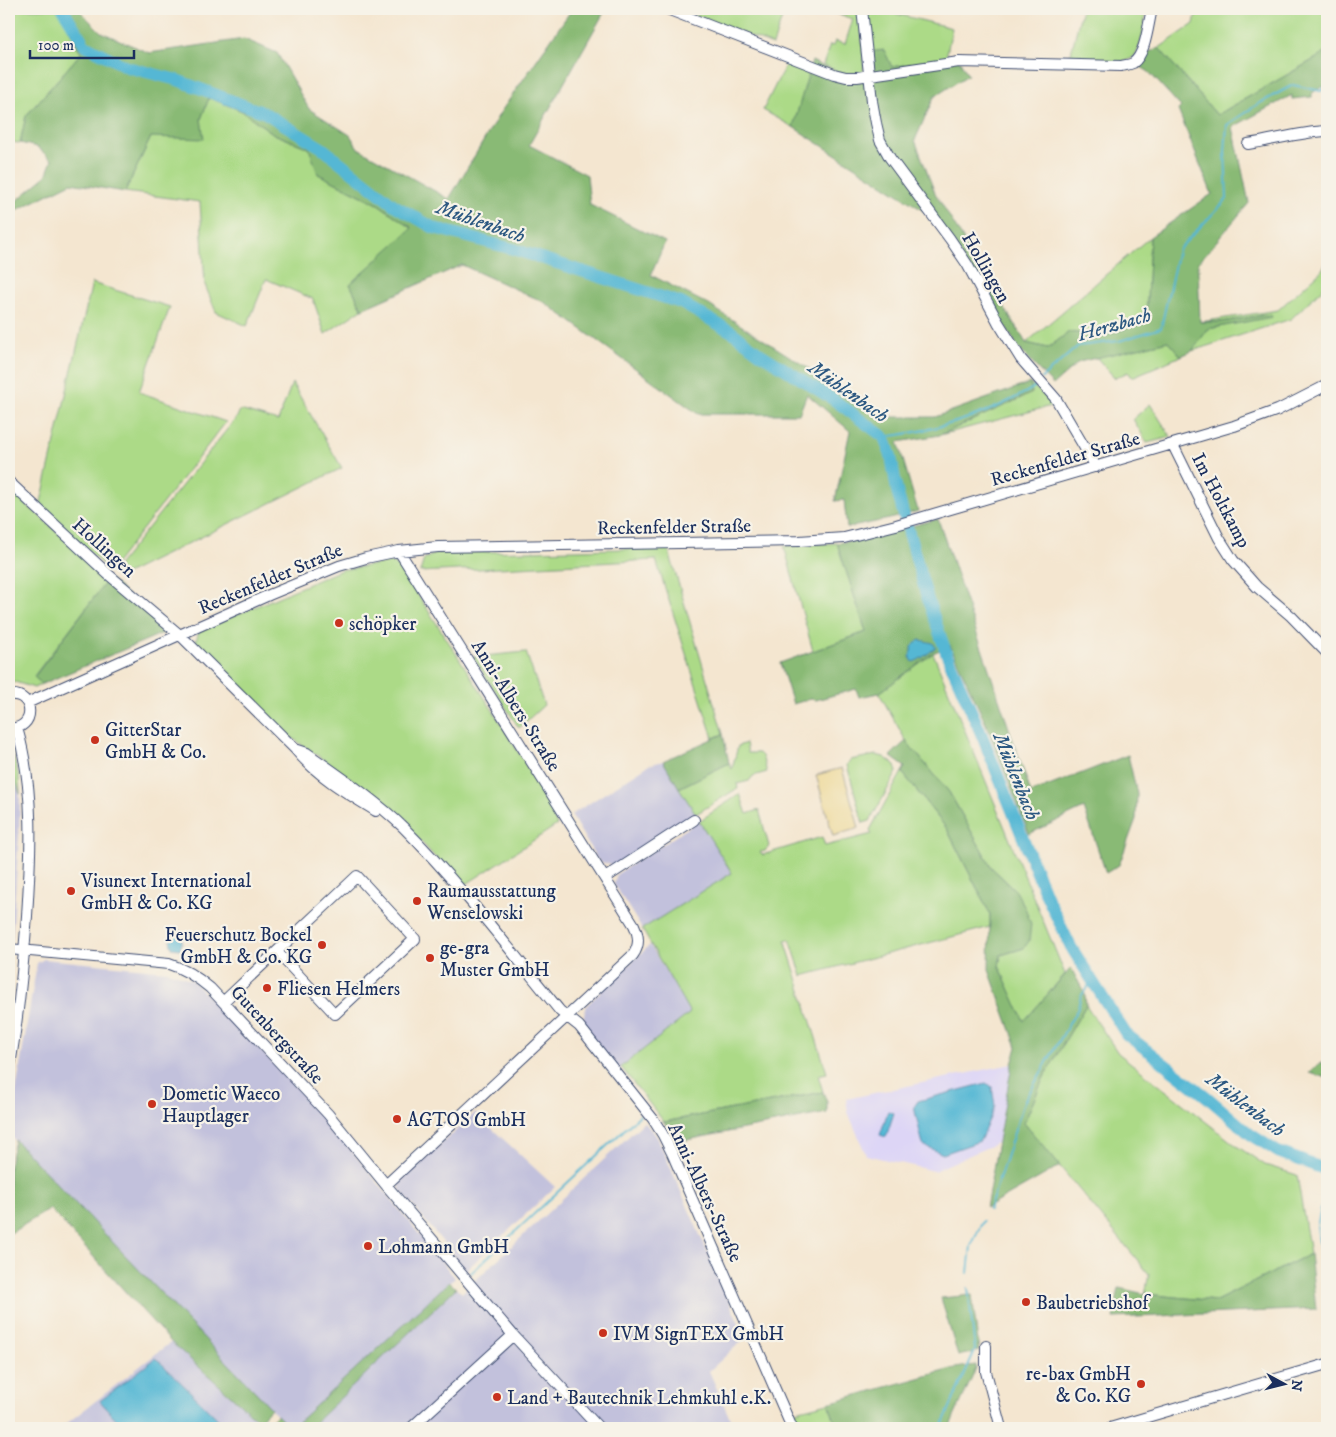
<svg xmlns="http://www.w3.org/2000/svg" width="1336" height="1437" viewBox="0 0 1336 1437" font-family="'IM FELL DW Pica',serif">
<style>
.built{fill:#ddd5f6}
.industrial{fill:#c2c1dc}
.green{fill:#acda87;stroke:#648472}
.forest{fill:#89ba74;stroke:#527469}
.sand{fill:#eeda9e;stroke:#84847e}
.water{fill:#55b7d4;stroke:#387399}
.lines{fill:none;stroke-linecap:round;stroke-linejoin:round}
.stream{stroke:#55b7d4;stroke-width:2}
.river{stroke:#55b7d4;stroke-width:12}
.minor-casing{stroke:#3c4a6f;stroke-width:12}
.minor{stroke:#fff;stroke-width:10}
.poi-dot{fill:#c8321e;stroke:#f7f3e8;stroke-width:2}
.labels{text-anchor:middle;stroke-width:4.5;stroke-linejoin:round;paint-order:stroke}
.street-label{font-size:19px;fill:#1b2f5e;stroke:#f7f3e8}
.poi-label{font-size:19px;fill:#1b2f5e;stroke:#f7f3e8;text-anchor:start}
.water-label{font-size:20px;font-style:italic;fill:#2c5881;stroke:#f7f3e8}
</style>
<rect width="100%" height="100%" fill="#f7f3e8"/>
<filter id="ink" filterUnits="userSpaceOnUse"><feTurbulence type="fractalNoise" baseFrequency=".02" numOctaves="2"/><feDisplacementMap in="SourceGraphic" scale="10" xChannelSelector="R" yChannelSelector="G"/><feConvolveMatrix kernelMatrix="1 2 1 2 8 2 1 2 1" color-interpolation-filters="sRGB"/></filter>
<filter id="wash" filterUnits="userSpaceOnUse"><feTurbulence type="fractalNoise" baseFrequency=".0096" numOctaves="4" result="noise"/><feDisplacementMap in="SourceGraphic" scale="20" xChannelSelector="R" yChannelSelector="G"/><feGaussianBlur stdDeviation="1.12" result="paint"/><feColorMatrix in="noise" values="0 0 0 0 0 0 0 0 0 0 0 0 0 0 0 0 0 1.4 0 .05"/><feComposite in="paint" operator="in"/></filter>
<g filter="url(#wash)">
<rect width="100%" height="100%" fill="#f4e6d0"/>
<!-- built -->
<path class="built" d="M1012,1064L997,1143L934,1171L866,1155L848,1112L846,1099Z"/>
<!-- industrial -->
<path class="industrial" d="M663,761L696,814L615,865L603,863L597,859L571,815L649,765Z
M9,770L13,774L20,794L19,836L12,939L9,941Z
M699,821L732,873L642,929L614,884L617,874Z
M650,945L690,1013L618,1070L590,1035L584,1023V1014L587,1005Z
M44,959L167,971L177,974L193,981L314,1105L455,1278L296,1424L289,1428L9,1134L37,963Z
M475,1113L555,1187L466,1270L400,1190V1182Z
M644,1122L656,1136L665,1155L745,1338L709,1371L734,1428H309L456,1288L462,1293Z
M171,1342L265,1427L264,1428H61Z"/>
<!-- green -->
<path class="green" d="M9,9H59L81,53L26,116L20,143L9,142Z
M679,9H785L773,45Z
M836,9H860L864,69L862,72L847,76L823,65L830,45L833,46L835,41L845,44L853,19L834,13Z
M865,9H877L952,28L946,58L892,67L868,52Z
M1082,9H1147C1144,23 1143,41 1136,54C1128,68 1085,62 1069,61Z
M1197,9H1327V52L1217,115L1159,48L1194,24Z
M788,60L810,71L793,127L763,110Z
M209,97L242,111L274,134L309,148L319,174L378,204L413,229L350,284L362,309L325,334L313,299L266,279L247,326L216,312L205,285L200,202L125,192L151,137L201,119Z
M1150,237L1146,322L1103,336L1069,332L1048,348L1026,343Z
M1327,260V286L1326,285L1291,319L1192,351L1208,329L1272,316L1270,314L1221,322H1200L1278,310L1322,270Z
M92,283L170,307L139,392L226,422L110,571L40,506Z
M1168,341L1181,356L1132,377L1128,372L1115,378L1096,357Z
M292,383L342,468L118,578L112,573L237,417L240,410L278,421Z
M1030,383L1055,405L940,435L1032,393Z
M1150,404L1171,437L1147,443L1133,419Z
M9,489L109,578L34,676L42,684L34,688L9,680Z
M837,543L866,632L813,651L784,546Z
M668,548L723,734L713,738L656,560L420,572L424,559L437,553Z
M392,562L402,570L501,723L557,817L554,819L557,825L462,887L405,824L362,786L292,738L195,644L199,631L341,570Z
M526,652L544,705L519,728L473,657Z
M933,653L1065,974L1024,1022L999,966L1001,955L1024,948L1016,891L992,868L949,792L906,741L879,693Z
M9,742L19,777L20,794L13,774L9,770Z
M746,743L748,753H759L762,756L767,772L753,776L749,781L737,784L738,788L696,814L679,788L729,763L732,769L738,746Z
M876,755L884,757L895,765L897,772L870,821L863,823L847,765L850,760Z
M902,772L947,829L990,914V927L802,976L790,939L785,940L827,1073L818,1075L823,1092L664,1122L621,1067L690,1013L642,929L732,873L699,821L740,794L747,814L759,810L769,846L765,851L760,852L762,855L822,837L825,846L872,834L870,830Z
M1086,1005L1118,1053L1238,1147L1265,1165L1297,1175L1310,1254L1216,1301L1145,1294L1149,1274L1024,1123L1044,1077Z
M828,1403L838,1428H799L792,1412Z"/>
<!-- forest -->
<path class="forest" d="M59,9H78L101,32L149,53L244,39L277,53L309,109L350,135L358,148L449,199L500,113L572,9H606L529,145L587,175L590,205L665,242L651,275L709,305L885,417H935L1030,383L1032,393L940,435L898,442L918,511L894,518L847,528L844,500L835,501L850,431L807,394L799,414H698L544,302L462,265L362,309L350,284L412,228L378,204L318,174L309,148L274,134L242,111L209,98L201,119L204,139L151,137L125,192L71,183L9,214V207L46,176L52,160L37,147L20,143L26,116L81,53Z
M1159,48L1217,115L1327,52V86L1322,87L1312,93V97L1292,99V95L1233,127L1249,203L1198,263L1200,322H1221L1271,314L1272,317L1208,329L1192,351L1181,356L1168,341L1079,362L1053,385L1020,350L938,220L793,127L812,61L838,74L872,78L868,52L884,50L892,67L957,56L968,75L934,97L915,140L935,193L1026,343L1048,348L1069,332L1103,336L1146,322L1150,237L1212,194L1178,110L1181,107L1149,72L1141,67L1144,54Z
M938,519L1031,793L1128,755L1137,794L1136,819L1119,865L1106,873L1084,808L1029,834L991,735L950,645L933,653L879,693L859,697L856,689L816,700L810,699L793,704L780,663L866,632L837,543L862,539Z
M109,578L168,631L42,684L34,677Z
M723,734L729,763L679,788L663,761Z
M906,741L949,792L992,868L1016,891L1026,910L1031,924L1029,941L1024,948L1001,955L999,966L1024,1021L1071,968L1085,994L1086,1005L1044,1077L1024,1123L1060,1166L986,1208L1012,1064L1017,1047L989,970L990,914L947,829L902,772L905,767L890,756Z
M1327,1061V1078L1309,1073L1319,1064Z
M823,1092L827,1102V1113L676,1142L664,1122Z
M15,1140L271,1408L259,1421L171,1342L50,1209L9,1234V1165Z
M1310,1254L1316,1309L1113,1318L1119,1288L1145,1294L1216,1301Z
M449,1282L456,1288L309,1428H264L277,1415L289,1427L296,1424Z
M972,1295L979,1351L958,1356L941,1298Z
M976,1365V1369L949,1428H838L828,1403L955,1368Z"/>
<!-- sand -->
<path class="sand" d="M842,768L859,828L833,836L816,775Z"/>
<!-- water -->
<path class="water" d="M920,640L933,643L936,648C929,652 921,660 913,662L910,657C911,648 912,644 920,640Z
M176,930L181,931L182,943L180,949L172,948C169,940 170,935 176,930Z
M986,1083L992,1087L995,1106L980,1141L943,1154L923,1145L914,1107L918,1101Z
M888,1111L894,1113L886,1137L880,1135Z
M156,1358L227,1428H124L100,1401Z"/>
<g class="lines">
<!-- stream -->
<path class="stream" d="M1042,378L1078,346L1119,341L1161,328L1178,250L1227,199L1225,151L1227,125L1258,104L1293,85L1321,91L1327,86
M884,437C930,431 974,420 1015,398C1022,394 1032,390 1038,384
M989,1210L1024,1102L1077,1010L1081,996L1092,981
M471,1273L640,1115
M968,1273L971,1246L983,1221
M1326,1295L1317,1226L1322,1205L1327,1203
M941,1428L975,1350L968,1288"/>
<!-- river -->
<path class="river" d="M63,9L85,45L127,67L177,80L265,113L322,148L394,205L434,228L513,249L681,303L732,332L761,354L834,400L884,437L891,456L897,491L927,597L947,655L983,738L1045,893L1071,947L1126,1034L1207,1097L1250,1134L1278,1152L1327,1170"/>
</g>
</g>
<g filter="url(#ink)">
<g class="lines">
<defs>
<path id="minor" d="M667,9L834,74L846,77H857L959,62L1121,66C1125,65 1129,65 1133,63C1146,54 1148,24 1152,9
M862,9L872,101L876,123L880,140L890,158L950,239L967,264L998,322L1021,359L1056,399L1096,467
M1248,144C1275,140 1300,132 1327,131
M1173,445L1219,538L1233,560L1257,587L1291,616L1327,653
M9,482L109,575L180,635L295,749C316,775 348,794 376,811
M9,695C36,692 36,731 9,728
M27,703L269,595L339,566L366,558L399,551L438,547L799,541L844,538L896,525L1234,426L1278,410L1327,385
M295,749L307,753C339,776 374,799 403,827C460,884 509,949 560,1011L579,1026L653,1119L663,1135L672,1153L792,1428
M605,878L694,820
M9,949L169,964C185,969 197,977 210,988L328,1114L386,1185L513,1335L411,1428
M223,1002L357,876L415,939L335,1014L277,952
M9,1071C18,1020 23,968 27,916C31,853 35,790 17,728
M386,1185L633,955C640,945 639,936 634,925L399,551
M513,1335L599,1428
M986,1346V1372L1001,1428
M1110,1428L1327,1364"/>
</defs>
<!-- minor casing -->
<use href="#minor" class="minor-casing"/>
<!-- minor -->
<use href="#minor" class="minor"/>
</g>
</g>
<!-- markers -->
<g class="poi-dot">
<circle cx="339" cy="623" r="5"/>
<circle cx="95" cy="740" r="5"/>
<circle cx="71" cy="891" r="5"/>
<circle cx="417" cy="901" r="5"/>
<circle cx="322" cy="945" r="5"/>
<circle cx="430" cy="958" r="5"/>
<circle cx="267" cy="988" r="5"/>
<circle cx="152" cy="1104" r="5"/>
<circle cx="397" cy="1119" r="5"/>
<circle cx="368" cy="1246" r="5"/>
<circle cx="1026" cy="1302" r="5"/>
<circle cx="603" cy="1333" r="5"/>
<circle cx="1141" cy="1384" r="5"/>
<circle cx="497" cy="1397" r="5"/>
</g>
<g class="labels">
<!-- street labels -->
<g class="street-label">
<text transform="translate(987 267) rotate(60)" y="7">Hollingen</text>
<text transform="translate(1065 458) rotate(-16)" y="7">Reckenfelder Straße</text>
<text transform="translate(1222 500) rotate(62)" y="7">Im Holtkamp</text>
<text transform="translate(674 526) rotate(-1)" y="7">Reckenfelder Straße</text>
<text transform="translate(105 547) rotate(42)" y="7">Hollingen</text>
<text transform="translate(270 578) rotate(-23)" y="7">Reckenfelder Straße</text>
<text transform="translate(517 705) rotate(58)" y="7">Anni-Albers-Straße</text>
<text transform="translate(278 1034) rotate(47)" y="7">Gutenbergstraße</text>
<text transform="translate(706 1192) rotate(65)" y="7">Anni-Albers-Straße</text>
</g>
<!-- poi labels -->
<g class="poi-label">
<text x="349" y="630">schöpker</text>
<text x="105" y="736">GitterStar<tspan x="105" dy="22">GmbH &amp; Co.</tspan></text>
<text x="81" y="887">Visunext International<tspan x="81" dy="22">GmbH &amp; Co. KG</tspan></text>
<text x="427" y="897">Raumausstattung<tspan x="427" dy="22">Wenselowski</tspan></text>
<text x="312" y="941" text-anchor="end">Feuerschutz Bockel<tspan x="312" dy="22">GmbH &amp; Co. KG</tspan></text>
<text x="440" y="954">ge-gra<tspan x="440" dy="22">Muster GmbH</tspan></text>
<text x="277" y="995">Fliesen Helmers</text>
<text x="162" y="1100">Dometic Waeco<tspan x="162" dy="22">Hauptlager</tspan></text>
<text x="407" y="1126">AGTOS GmbH</text>
<text x="378" y="1253">Lohmann GmbH</text>
<text x="1036" y="1309">Baubetriebshof</text>
<text x="613" y="1340">IVM SignTEX GmbH</text>
<text x="1131" y="1380" text-anchor="end">re-bax GmbH<tspan x="1131" dy="22">&amp; Co. KG</tspan></text>
<text x="507" y="1404">Land + Bautechnik Lehmkuhl e.K.</text>
</g>
<!-- water labels -->
<g class="water-label">
<text transform="translate(481 221) rotate(19)" y="7">Mühlenbach</text>
<text transform="translate(1114 324) rotate(-16)" y="7">Herzbach</text>
<text transform="translate(849 391) rotate(35)" y="7">Mühlenbach</text>
<text transform="translate(1017 776) rotate(68)" y="7">Mühlenbach</text>
<text transform="translate(1246 1104) rotate(37)" y="7">Mühlenbach</text>
</g>
</g>
<!-- margin -->
<rect width="1336" height="1437" fill="none" stroke="#f7f3e8" stroke-width="30"/>
<!-- north arrow -->
<g transform="translate(1284 1384) rotate(97)" stroke="#f7f3e8" stroke-width="4" paint-order="stroke">
<path d="M0-4L9 19L0 12L-9 19Z" fill="#1b2f5e"/>
<text y="-8" font-size="14" font-weight="bold" text-anchor="middle" fill="#1b2f5e">N</text>
</g>
<!-- scale -->
<path d="M30 50v8h104v-8" fill="none" stroke="#1b2f5e" stroke-width="2.5"/>
<text x="38" y="50" font-size="15" fill="#1b2f5e" stroke="#f7f3e8" stroke-width="4" paint-order="stroke">100 m</text>
</svg>
